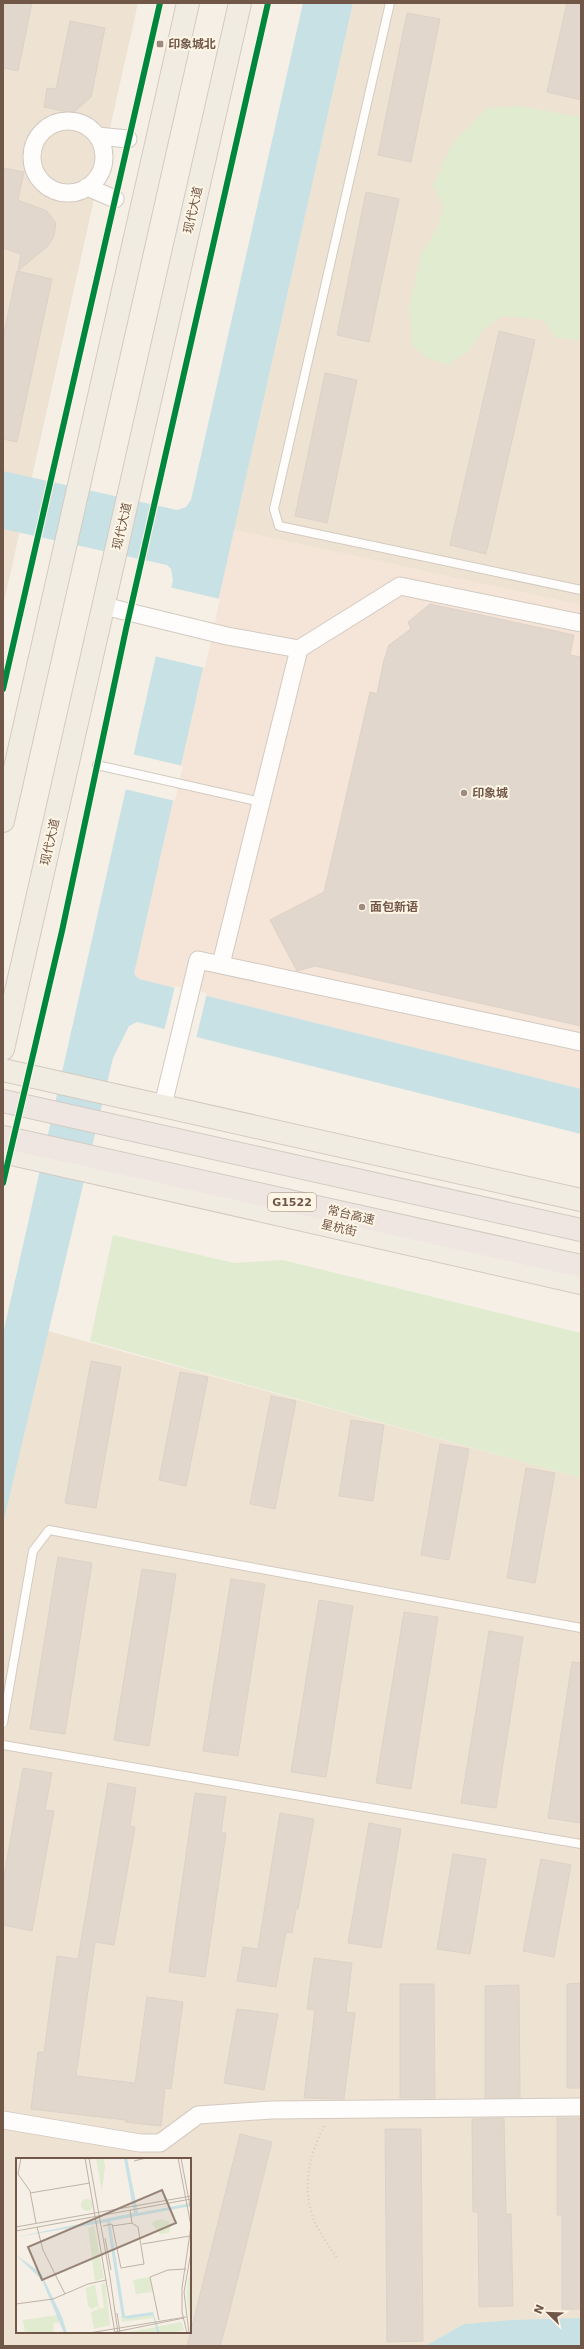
<svg xmlns="http://www.w3.org/2000/svg" width="584" height="2349" viewBox="0 0 584 2349" font-family="'DejaVu Sans','Noto Sans SC',sans-serif">
<style>
.residential{fill:#eee2d2;fill-rule:evenodd}
.commercial{fill:#f5e4d8}
.green{fill:#e0ebd0}
.water{fill:#c8e1e4}
.pier{fill:#f5efe5}
.building{fill:#e1d7cd;stroke:#ddd2c8}
.lines{fill:none;stroke-linecap:round;stroke-linejoin:round}
.lane-casing{stroke:#d3cac1;stroke-width:10}
.street-casing{stroke:#d3cac1;stroke-width:19}
.primary-casing{stroke:#d3cbc3;stroke-width:24}
.highway-casing{stroke:#d3cbc3;stroke-width:24}
.path{stroke:#d5cfc8;stroke-width:2.5;stroke-dasharray:1 3;stroke-linecap:butt}
.lane{stroke:#fefdfb;stroke-width:8}
.street{stroke:#fefdfb;stroke-width:17}
.primary{stroke:#f1ece2;stroke-width:22}
.highway{stroke:#efe6e2;stroke-width:22}
.cycleway-casing{stroke:#fef5e5;stroke-width:8}
.cycleway{stroke:#00873e;stroke-width:6}
.poi-dot{fill:#9f8c7f;stroke:#fef5e5;stroke-width:1.5}
.labels{text-anchor:middle;stroke-width:4;stroke-linejoin:round;paint-order:stroke}
.shield{fill:#fef5e5;stroke:#9b8677;stroke-width:1}
.shield-label{font-size:11px;font-weight:bold;fill:#705748}
.poi-label{font-size:12px;font-weight:bold;fill:#705748;stroke:#fef5e5;text-anchor:start}
.street-label{font-size:12px;fill:#705748;stroke:#fef5e5}
.inset-road{fill:none;stroke:#c0b2a6;stroke-width:1}
.view{fill:#988477;fill-opacity:0.15;stroke:#988477;stroke-width:2}
.inset-edge{fill:none;stroke:#705748;stroke-width:2}
</style>
<rect width="100%" height="100%" fill="#f5efe5"/>
<!-- residential -->
<path class="residential" d="M3,3H138L3,606Z
M353,3H581V605L234,530Z
M48,1331L581,1478V2318L464,2324L425,2346H3V1524ZM17,2159H190V2332H17Z"/>
<!-- commercial -->
<path class="commercial" d="M234,530L581,605V1089L139,979L134,974Z"/>
<!-- green -->
<path class="green" d="M518,106L581,117V338L577,340L556,338L543,320L502,316L483,330L469,351L448,365L427,358L413,346L409,308L421,254L438,227L444,206L433,186L452,144L487,108Z
M113,1235L234,1263L282,1260L581,1333V1478L90,1341Z"/>
<!-- water -->
<path class="water" d="M303,3H353L134,974L139,979L581,1089V1134L137,1022L129,1026L113,1058L3,1524V1334L173,580L171,569L167,565L3,529V471L177,510L186,507L191,500Z
M581,2318V2346H425L464,2324L512,2320Z"/>
<!-- pier -->
<path class="pier" d="M169,587L220,599L205,668L154,656Z
M132,754L183,766L175,801L124,789Z
M175,986L207,993L196,1039L164,1031Z"/>
<!-- building -->
<path class="building" d="M3,3H32L18,71L3,68Z
M567,3H581V100L547,92Z
M407,13L440,19L411,162L378,155Z
M70,21L105,28L91,97L73,113L44,107L47,88L56,89Z
M3,168L24,172L18,200L47,211L56,223L54,236L49,245L18,271L21,254L3,248Z
M366,192L399,199L369,342L337,335Z
M17,271L52,279L17,442L3,439V338Z
M499,331L535,340L486,554L450,545Z
M325,373L357,380L327,523L295,516Z
M430,604L574,635L570,655L581,657V1026L315,966L297,971L270,920L324,892L370,692L377,694L384,660L389,645L411,629L408,622Z
M91,1361L121,1367L96,1508L65,1503Z
M180,1372L208,1377L186,1486L159,1480Z
M271,1396L296,1401L275,1509L250,1504Z
M351,1420L384,1425L373,1501L339,1496Z
M440,1444L469,1449L449,1560L421,1555Z
M526,1468L555,1473L535,1583L507,1578Z
M58,1557L92,1563L65,1734L30,1729Z
M142,1569L176,1574L149,1746L114,1740Z
M231,1579L265,1584L238,1756L203,1751Z
M319,1600L353,1606L326,1777L291,1772Z
M404,1612L438,1617L411,1789L376,1783Z
M489,1631L523,1637L496,1808L461,1803Z
M572,1662L581,1663V1823L548,1818Z
M23,1768L52,1773L45,1810L54,1811L32,1931L3,1925V1882Z
M108,1783L136,1788L130,1826L135,1827L114,1945L95,1942L76,2076L135,2083L147,1997L183,2002L171,2089L165,2088L161,2126L125,2122L126,2120L31,2109L38,2052H44L57,1956L78,1959Z
M195,1793L226,1797L221,1833H226L205,1977L169,1972Z
M280,1813L314,1819L298,1909H296L292,1933L286,1932L276,1987L237,1981L243,1947L258,1949Z
M369,1823L401,1829L381,1948L348,1943Z
M453,1854L486,1859L470,1954L437,1949Z
M541,1859L571,1865L554,1957L523,1951Z
M314,1958L352,1963L346,2012L355,2013L344,2099L304,2098L315,2010L307,2009Z
M581,1983V2088H567V1984Z
M400,1984H434L435,2098H400Z
M519,1985L520,2098H485V1986Z
M237,2009L278,2014L264,2090L224,2083Z
M504,2118L506,2214H511L513,2306L479,2307L478,2212H473L472,2119Z
M557,2118H581V2309H562V2215H557Z
M385,2129H421L423,2341L387,2342Z
M240,2134L272,2142L227,2321L220,2346H187Z"/>
<g class="lines">
<defs>
<path id="lane" d="M390,3L274,509L279,526L581,590
M97,765L261,802
M3,1723L33,1551L49,1530L581,1628
M3,1745L581,1844"/>
<path id="street" d="M32 157a36 36 0 1 1 72 0a36 36 0 1 1-72 0Z
M97,136L128,139
M87,187L115,199
M104,606L227,636L299,649
M221,964L299,649L400,586L581,623
M163,1105L198,960L581,1042
M3,2120L140,2143H160L198,2115L272,2110L581,2107"/>
<path id="primary" d="M3,821L188,3
M3,1049L240,3
M3,1070L581,1200
M3,1152L581,1283"/>
<path id="highway" d="M3,1101L581,1230
M3,1137L581,1266"/>
</defs>
<!-- lane casing -->
<use href="#lane" class="lane-casing"/>
<!-- street casing -->
<use href="#street" class="street-casing"/>
<!-- primary casing -->
<use href="#primary" class="primary-casing"/>
<!-- highway casing -->
<use href="#highway" class="highway-casing"/>
<!-- path -->
<path class="path" d="M324,2126C309,2157 302,2185 313,2218C318,2232 329,2245 337,2258"/>
<!-- lane -->
<use href="#lane" class="lane"/>
<!-- street -->
<use href="#street" class="street"/>
<!-- primary -->
<use href="#primary" class="primary"/>
<!-- highway -->
<use href="#highway" class="highway"/>
<defs>
<path id="cycleway" d="M3,689L160,3
M3,1183L62,931L126,629L268,3"/>
</defs>
<!-- cycleway casing -->
<use href="#cycleway" class="cycleway-casing"/>
<!-- cycleway -->
<use href="#cycleway" class="cycleway"/>
</g>
<!-- markers -->
<g class="poi-dot">
<rect x="156" y="40" width="8" height="8" rx="2"/>
<circle cx="464" cy="793" r="4"/>
<circle cx="362" cy="907" r="4"/>
</g>
<g class="labels">
<!-- shield labels -->
<rect class="shield" x="268" y="1193" width="48" height="18" rx="3"/>
<g class="shield-label">
<text x="292" y="1206">G1522</text>
</g>
<!-- poi labels -->
<g class="poi-label">
<text x="168" y="48">印象城北</text>
<text x="472" y="797">印象城</text>
<text x="370" y="911">面包新语</text>
</g>
<!-- street labels -->
<g class="street-label">
<text transform="translate(193 210) rotate(-77)" y="4">现代大道</text>
<text transform="translate(122 526) rotate(-77)" y="4">现代大道</text>
<text transform="translate(50 842) rotate(-77)" y="4">现代大道</text>
<text transform="translate(351 1215) rotate(13)" y="4">常台高速</text>
<text transform="translate(339 1228) rotate(13)" y="4">星杭街</text>
</g>
</g>
<!-- overview -->
<g transform="translate(16 2158)">
<rect width="175" height="175" fill="#f5efe5"/>
<path d="M80,0H87L89,8L86,33L89,51ZM65 47a6 6 0 1 1 12 0a6 6 0 1 1-12 0ZM146,61L153,64L154,72L152,75L144,76L136,66L138,63ZM78,68L88,120L79,123L72,70ZM175,118V173L171,138L172,120ZM134,119L136,134L120,136L117,122ZM89,125L94,167L78,171L75,154L83,151L81,148L76,151L72,148L70,130L79,127L83,150H88L85,126ZM42,157L45,164L37,165L38,175H9L7,162ZM136,157L138,160L106,164L105,158L111,161ZM165,164L168,172L155,175H108Z" fill="#e0ebd0"/>
<path d="M108,0H111L122,55L175,45V48L94,63L109,158L137,154L144,175H141L137,157L111,161L106,159L91,64L0,79L118,55ZM0,97L25,115L46,159L51,175H48L26,122Z" fill="#c8e1e4"/>
<path class="inset-road" d="M5,0L2,16L14,33L20,65M69,0L99,175M73,0L94,119L102,175M162,0L175,68L166,130V154L171,175M165,0L175,53M118,3L130,0M14,35L74,25M114,52L116,65M87,68L96,66L105,110L128,106L122,69L116,65L96,68M0,69L175,38M21,69L27,92L49,136M0,73L175,41M89,80L95,112M126,86L174,78M0,146L37,141L72,126L90,122M101,155L104,175M143,162L134,119L152,112L170,111M73,175L170,159M94,175L168,160M173,175L168,134L175,94"/>
<path class="view" d="M146,32L160,65L26,122L12,89Z"/>
<rect width="175" height="175" class="inset-edge"/>
</g>
<!-- border -->
<rect width="584" height="2349" fill="none" stroke="#705748" stroke-width="8"/>
<!-- north arrow -->
<g transform="translate(548 2313) rotate(293)" stroke="#fef5e5" stroke-width="3" paint-order="stroke">
<path d="M0-3L7 15L0 10L-7 15Z" fill="#705748"/>
<text y="-6" font-size="11" font-weight="bold" text-anchor="middle" fill="#705748">N</text>
</g>
</svg>
